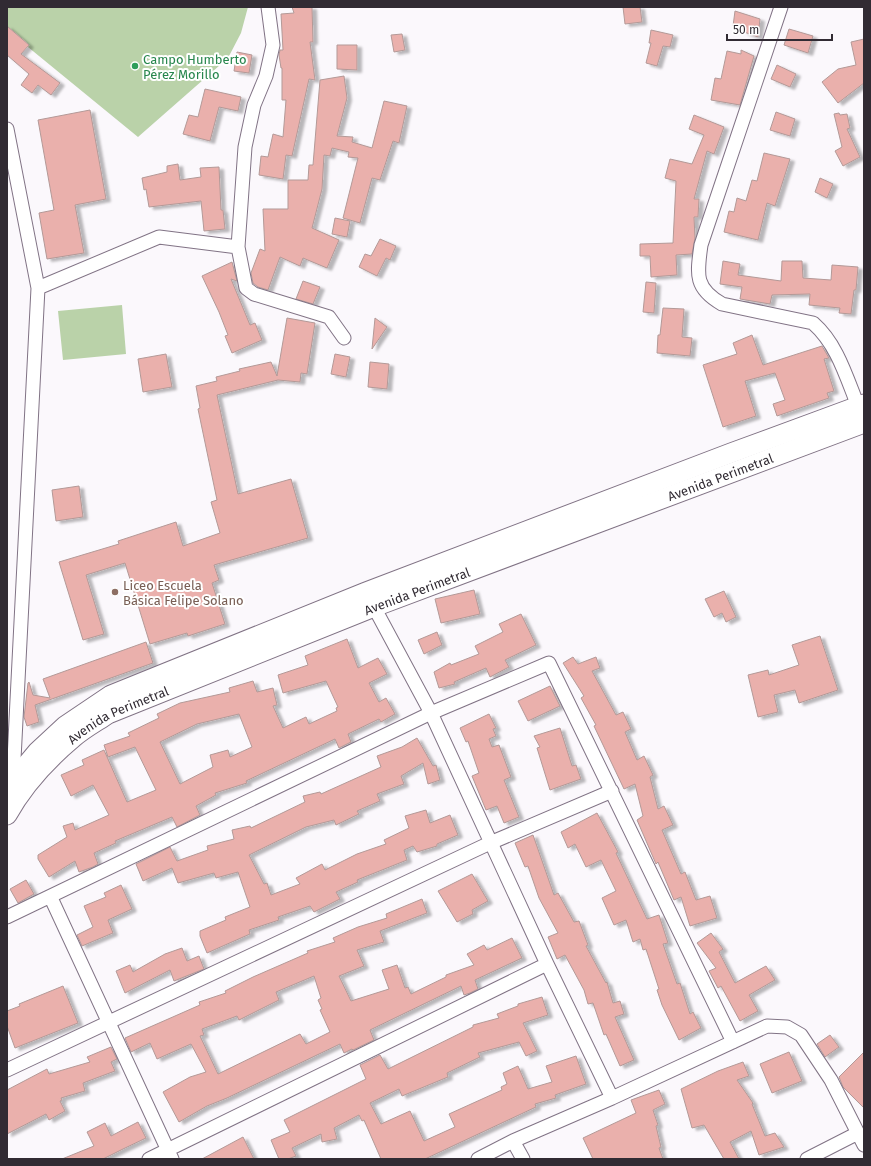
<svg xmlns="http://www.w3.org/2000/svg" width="871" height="1166" viewBox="0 0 871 1166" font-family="'Fira Sans',sans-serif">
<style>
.green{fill:#bad2a9}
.building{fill:#eab0ac;stroke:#b39997;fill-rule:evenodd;filter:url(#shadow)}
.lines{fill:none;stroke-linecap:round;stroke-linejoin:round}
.street-casing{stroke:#817385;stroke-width:15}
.secondary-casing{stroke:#817385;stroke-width:21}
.street{stroke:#fff;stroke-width:13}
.secondary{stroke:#fff;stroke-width:19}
.leisure-dot{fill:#2e9e5b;stroke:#fff;stroke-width:1.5}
.education-dot{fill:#8d6e63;stroke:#fff;stroke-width:1.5}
.labels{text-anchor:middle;stroke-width:4;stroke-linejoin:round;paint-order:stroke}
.leisure-label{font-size:13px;fill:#27864d;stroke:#fff;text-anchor:start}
.street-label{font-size:13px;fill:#312b33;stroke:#fff}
.education-label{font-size:13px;fill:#785e54;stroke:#fff;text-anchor:start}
</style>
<defs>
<filter id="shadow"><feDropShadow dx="4.5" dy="2.5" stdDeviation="1" flood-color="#0004"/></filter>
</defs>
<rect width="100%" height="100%" fill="#fbf8fc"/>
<!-- green -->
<path class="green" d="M7,7H248L241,33L228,58L138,137L28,47L27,43L7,26Z
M122,305L126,354L63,360L58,311Z"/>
<!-- building -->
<path class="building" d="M292,7H312L313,42H310L315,80L309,79L292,156L286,155L283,179L259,175L261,156L268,157L273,134L283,137L286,100H282V68H281L279,55L280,50H283L281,14L294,13Z
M623,7H640L642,22L625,24Z
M735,11L760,19L758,37L744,32V27L733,26Z
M7,26L29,45L21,54L60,83L51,95L38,85L32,93L21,85L29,74L7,55Z
M789,29L813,36L808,53L784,45Z
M651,30L673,35L670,47L663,46L657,66L646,63L651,43H649Z
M402,34L405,50L394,52L391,35Z
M864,39V83L838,103L822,82L838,69L856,65L851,42Z
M337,45H357V70L337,69Z
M741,50L754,56L740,105L711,100L715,78L721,79L727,51L741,54Z
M237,52L252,55L249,73L234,71Z
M777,65L796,74L790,87L771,79Z
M344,76L347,98L337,136L353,137L352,142L372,148L384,101L407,106L399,143L393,141L380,180L372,178L360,223L343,218L358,158L348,157L349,152L332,148L330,156L324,155L322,189L312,228L339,240L327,268L303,258L300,266L280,257L268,290L258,287L253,283L251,273L260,249L265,251L263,209H288V180H308L309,165H313L320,80Z
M205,89L241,97L238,111L219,107L210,141L183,134L189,115L198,117Z
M90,110L106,199L75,205L84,253L47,259L39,213L54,210L38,120Z
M776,112L795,119L790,136L770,130Z
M839,113L840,115L847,114L850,128L847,129L860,157L843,166L835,151L842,147L834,114Z
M694,115L724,127L714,154L707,151L694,199H699L698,217H694L695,238L692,254L676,255L677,275L651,277L650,256H640V244L673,243L676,181L665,178L670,159L692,164L704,135L689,129Z
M764,153L790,159L775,206L767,203L758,240L724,232L729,211L734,212L737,198L746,201L752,180L757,181Z
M178,164L180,180L201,177L200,168L219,167L221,210H223L225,229L204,231L201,201L149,207L146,189L144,190L142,178L167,172V166Z
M820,178L833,184L827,198L815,192Z
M335,218L350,221L347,237L332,234Z
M380,239L396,246L390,260L386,258L377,276L359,267L365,254L371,256Z
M723,261L740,264L738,275L781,281L782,261H802L803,278L831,280L832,265L858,267L856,290H854L851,314L839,313L840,308L809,305L810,294L772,295L770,304L740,299L742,287L720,284Z
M232,262L237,281L231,279L250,325L255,323L262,340L232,353L225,336L228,335L219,312L202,276Z
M303,281L320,287L313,304L296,299Z
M646,282L656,283L654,313L643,312Z
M663,308L684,309L682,337L692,338L690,356L657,353L658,335H660Z
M287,318L315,323L307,374L301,373L300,382L278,380L217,395L238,494L291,479L308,538L214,565L219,580L212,583L225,624L188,636L187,633L150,644L125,563L86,575L104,634L83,640L59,562L119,544L118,541L176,522L183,546L220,533L211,502L217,500L198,409L200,408L196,386L217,381L216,377L240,371L239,369L271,362L277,376Z
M375,318L387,327L372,349Z
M752,335L763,365L822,346L829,358L824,359L834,391L827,393L829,398L777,416L773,404L785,400L775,373L745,381L756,416L723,427L703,365L737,354L733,343Z
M166,354L172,387L143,392L138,359Z
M335,354L350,357L346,377L331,374Z
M370,362L389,364L387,389L368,387Z
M79,486L83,517L56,521L52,490Z
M474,590L480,614L441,623L435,599Z
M724,591L736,617L726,622L722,613L714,617L705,599Z
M521,614L536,645L505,660L509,667L490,677L486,668L454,682L455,684L439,688L434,672L450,663L451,665L479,654L475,646L503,632L499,624Z
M437,632L442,645L424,654L418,640Z
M820,636L838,690L799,703L795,690L774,695L778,712L758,717L748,675L768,670L769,675L799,665L792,645Z
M347,639L358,668L378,658L387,674L369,683L379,702L386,698L395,714L381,722L379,719L348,734L351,742L339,748L335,739L246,781L247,783L215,793L216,795L196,806L200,815L177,827L172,817L115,841L116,843L94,853L98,864L93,867L79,872L75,861L49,877L38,859V855L67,837L63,826L73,823L75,830L109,815L93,785L71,796L61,775L84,765L82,760L104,750L127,802L156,790L135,747L108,757L104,745L130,736L128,733L159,718L157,714L180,703L230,692L229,688L253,681L257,692L273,688L277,705L273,706L283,728L306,717L309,724L337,711L336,708L338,707L326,681L283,693L278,675L308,665L305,656ZM239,714L252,747L230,757L228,750L210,755L213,767L180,784L160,742L197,724Z
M146,642L153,663L35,705L39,722L27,726L24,717L28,683L29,682L33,695L50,698L43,679Z
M573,657L578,664L596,657L600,668L592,671L616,715L623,712L631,729L625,732L637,760L644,756L653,775L650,777L658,809L664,806L673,825L662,830L681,874L685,872L696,900L710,896L717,918L690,926L681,897L674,900L658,862L656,864L637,820L643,816L635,784L624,789L594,726L596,725L581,698L584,696L563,663Z
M550,686L560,706L528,721L518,701Z
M489,714L496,728L493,729L496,736L489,739L492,747L499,745L511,777L504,780L519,817L504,823L497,806L486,810L472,776L479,773L468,741L466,742L460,728Z
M560,728L572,766L576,765L581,779L550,790L537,748L540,747L534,736Z
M417,738L433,766L436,765L440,780L428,784L423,763L401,776L404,784L377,794L380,801L357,811L359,814L336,825L334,820L306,827L249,855L264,884L267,883L271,895L300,884L296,878L322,864L325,870L357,854L386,844L384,840L409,828L405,816L426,810L430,823L450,815L458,835L437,844V846L417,852L413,846L404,850L407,860L357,880L358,882L336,892L340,899L314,912L310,906L278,917L279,920L249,930L250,934L207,953L200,936V931L226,920L225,917L250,907L238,872L216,878L214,873L178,883L172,868L143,881L136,864L170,847L177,861L208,850L207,846L234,839L232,830L250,826L251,828L305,802L303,796L320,792L321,794L381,767L377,756L402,747Z
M597,813L618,852L616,853L647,919L659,915L668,943L663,944L677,984L680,983L690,1014L693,1012L701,1028L679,1040L662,1005L657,990L659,989L646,949L643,950L640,939L633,942L626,920L614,925L602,898L616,891L601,860L586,867L575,844L568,848L561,832Z
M533,835L554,895L558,893L574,922L579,921L588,945L586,946L606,983L607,982L613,1003L620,1001L624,1014L615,1017L634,1060L620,1066L606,1034L604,1035L593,1003L588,1004L584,990L565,955L557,959L548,937L558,933L539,898L528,866L525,867L515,843Z
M472,874L488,901L472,910L473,914L457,922L438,891Z
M26,880L34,894L18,903L10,889Z
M121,885L132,909L108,920L113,933L82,946L77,935L93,927L84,906L106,897L104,893Z
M422,899L427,913L380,931L384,942L357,950L364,966L339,976L351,1001L389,989L382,970L397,965L405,988L408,987L411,994L446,977V975L474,965L467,954L484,945L487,950L512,938L522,958L475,980L478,989L470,993L464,995L461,986L370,1030L374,1040L353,1050L352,1049L344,1053L340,1044L227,1098L207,1106L179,1122L163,1092L190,1077L206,1072L191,1044L157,1059L150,1043L131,1052L125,1038L200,1005L199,1002L226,993L225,991L253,977L308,953L307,951L335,942L333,938L358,927L387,918L386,914ZM314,976L321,998L318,1000L322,1009L320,1010L330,1032L306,1044L300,1034L218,1074L200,1036L204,1035L202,1029L237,1016L239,1020L279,1000L276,992Z
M711,933L723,949L719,952L735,983L766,966L775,980L749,995L758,1011L740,1021L721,986L718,988L709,971L716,968L697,943Z
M182,948L187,961L199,956L204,969L174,981L170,970L125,993L116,971L130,965L133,972L165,954Z
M63,986L78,1023L15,1048L7,1026V1011L20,1006L19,1004Z
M542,997L548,1015L523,1023L537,1051L526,1056L519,1042L478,1053L480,1057L447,1073L448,1077L402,1096L399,1089L370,1103L381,1124L410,1111L424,1141L455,1127L449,1114L502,1090L501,1087L507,1084L503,1073L518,1066L528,1089L552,1082L546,1066L576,1056L586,1084L555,1095L556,1098L535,1104L536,1107L425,1159H381L364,1120L362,1121L359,1115L334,1128L337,1139L322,1142L321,1134L292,1148L296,1156L288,1159H279L271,1140L290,1132L284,1120L366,1079L360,1065L380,1055L388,1069L473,1027V1025L499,1018L497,1014L518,1006V1004Z
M830,1035L839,1047L825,1057L817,1044Z
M111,1047L117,1059L111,1062L115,1071L83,1083L85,1091L61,1098L62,1100L60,1101L65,1111L49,1120L46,1114L7,1134V1090L47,1069L49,1074L90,1062L87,1057Z
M789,1052L802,1081L772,1093L760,1064Z
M864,1052V1108L843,1087L839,1077Z
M743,1062L749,1076L737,1080L753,1103L752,1104L765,1136L775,1133L784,1147L759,1155L751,1131L730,1142L739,1159H724L704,1125L692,1128L681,1089L718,1071Z
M659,1090L665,1104L653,1110L658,1125L656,1126L661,1147L659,1148L663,1159H593L583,1138L636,1113L631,1100Z
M138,1122L146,1138L123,1149L103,1159H62L94,1146L87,1132L105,1123L111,1136Z
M243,1137L254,1159H202Z"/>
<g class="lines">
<defs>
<path id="street" d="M781,7L701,245C697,274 694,288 722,304L813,323C837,344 846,376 858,406
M7,129L38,288L13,779
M238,247L246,288L254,294L329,317L344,338
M38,288L159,237L238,247L245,147L254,105L266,76L273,45L268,7
M374,607L431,713L547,964L612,1098
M51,898L172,1159
M7,917L431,713L549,663L733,1042
M7,1070L490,843L612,791
M513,1141L523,1159
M149,1159L547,964
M478,1159L513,1141L612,1098L767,1026L787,1027L801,1035L831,1080L864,1145
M807,1159L858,1133"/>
<g id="secondary">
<path d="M7,788L37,752L65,726L111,695L366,592L731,453L864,404"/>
<path id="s1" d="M7,815C23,786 48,759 73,738C83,729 96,722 108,714L374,607L864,423"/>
</g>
</defs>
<!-- street casing -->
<use href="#street" class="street-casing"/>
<!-- secondary casing -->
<use href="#secondary" class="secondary-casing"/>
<!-- street -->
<use href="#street" class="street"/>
<!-- secondary -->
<use href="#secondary" class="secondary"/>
</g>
<!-- markers -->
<circle class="leisure-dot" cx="135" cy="66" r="4"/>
<circle class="education-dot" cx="115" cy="592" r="4"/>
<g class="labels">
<!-- leisure labels -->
<g class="leisure-label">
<text x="143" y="64">Campo Humberto<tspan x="143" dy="15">Pérez Morillo</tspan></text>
</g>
<!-- street labels -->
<g class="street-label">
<text dy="5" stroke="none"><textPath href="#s1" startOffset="801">Avenida Perimetral</textPath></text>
<text dy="5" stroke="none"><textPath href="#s1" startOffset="477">Avenida Perimetral</textPath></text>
<text dy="5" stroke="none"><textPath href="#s1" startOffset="153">Avenida Perimetral</textPath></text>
</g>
<!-- education labels -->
<g class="education-label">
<text x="123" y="590">Liceo Escuela<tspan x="123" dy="15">Básica Felipe Solano</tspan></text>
</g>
</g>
<!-- border -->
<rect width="871" height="1166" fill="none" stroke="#312b33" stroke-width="16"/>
<!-- scale -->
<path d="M727 34v6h105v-6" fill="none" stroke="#312b33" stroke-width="2"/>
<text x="733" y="34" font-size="12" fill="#312b33" stroke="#ffffff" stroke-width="3" paint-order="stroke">50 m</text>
</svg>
